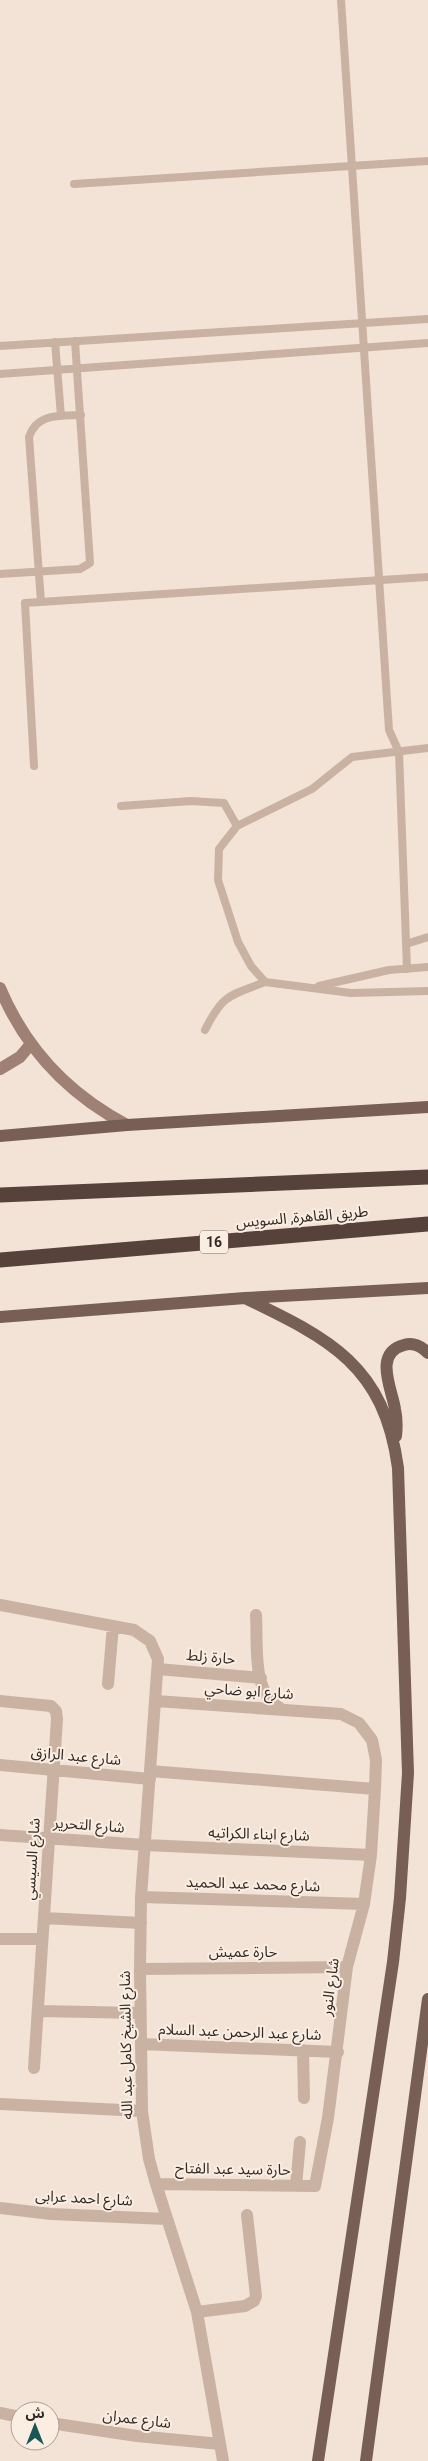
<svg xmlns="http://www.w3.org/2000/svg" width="428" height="2461" viewBox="0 0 428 2461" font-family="Roboto,'Noto Sans Arabic',sans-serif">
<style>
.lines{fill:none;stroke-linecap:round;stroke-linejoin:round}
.lane{stroke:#cab2a2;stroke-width:8}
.street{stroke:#cab2a2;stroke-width:12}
.secondary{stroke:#9e8074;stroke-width:12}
.primary{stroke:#775f55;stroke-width:12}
.highway{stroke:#56423b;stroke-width:15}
.labels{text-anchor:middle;stroke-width:4;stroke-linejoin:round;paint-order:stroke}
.shield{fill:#faeee3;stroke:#6f645e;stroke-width:1}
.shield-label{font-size:14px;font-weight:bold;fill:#342925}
.street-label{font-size:15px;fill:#342925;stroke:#faeee3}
</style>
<rect width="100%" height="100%" fill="#f2e3d6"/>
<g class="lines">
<!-- lane -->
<path class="lane" d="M341,0L389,730L399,752L407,969
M74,184L428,161
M55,342L61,416
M0,346L428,319
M0,374L428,343
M0,574L80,569L90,563L75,341
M41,602L29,437C37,413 59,416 81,415
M428,748L352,757L312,789L237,826L219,849L218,880L238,942L251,966L265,982L351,993L428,991
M34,766L25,603L428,577
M121,806L191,801L224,803L237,826
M406,944L428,937
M319,986L389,970L428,967
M205,1030C223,994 229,996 265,982"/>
<!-- street -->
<path class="street" d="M0,1605L134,1630L150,1641L158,1659L141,1897L140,1969L142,2111L149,2159L156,2184L197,2312L223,2461
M256,1615C258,1644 251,1692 280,1708
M158,1669L261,1678
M108,1684L113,1626
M0,1701L51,1706L56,1711L57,1719L34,2068
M156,1701L341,1714L359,1723L372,1740L376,1760L375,1789L371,1855L364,1904L347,1967L328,2118L315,2186L156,2184
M0,1765L150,1779
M150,1771L375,1789
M0,1835L145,1845L371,1855
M141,1897L364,1904
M44,1918L141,1923
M0,1939H42
M140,1969L347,1967
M38,2011L140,2013
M141,2044L338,2052
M303,2050L304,2098
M0,2104L142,2111
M296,2186L300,2142
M0,2208L51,2214L167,2219
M197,2312L245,2306L254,2301L256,2296L247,2215
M0,2413L20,2417
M50,2423L137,2436L220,2444"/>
<!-- secondary -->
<path class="secondary" d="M0,988C26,1050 68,1094 127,1125
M0,1069L20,1057L30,1045"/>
<!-- primary -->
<path class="primary" d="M0,1136L127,1125L428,1107
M245,1298C330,1339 384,1365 398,1468L408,1773L400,1898L393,1962L318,2461
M0,1317L245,1298L428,1288
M396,1436C397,1427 397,1418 395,1409C392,1389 373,1353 404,1345C413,1342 421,1346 428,1353
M366,2461L428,1999"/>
<!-- highway -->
<path class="highway" d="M0,1195L428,1177
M0,1260L428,1224"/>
</g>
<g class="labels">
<!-- shield labels -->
<rect class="shield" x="200" y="1230.5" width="28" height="23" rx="4"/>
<g class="shield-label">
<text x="214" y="1247">16</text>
</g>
<!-- street labels -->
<g class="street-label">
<text transform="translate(302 1217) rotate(-5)" y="5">طريق القاهرة, السويس</text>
<text transform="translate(211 1657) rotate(5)" y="5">حارة زلط</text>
<text transform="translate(249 1691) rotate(4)" y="5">شارع ابو ضاحي</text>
<text transform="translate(76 1756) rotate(5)" y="5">شارع عبد الرازق</text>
<text transform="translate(89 1825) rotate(4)" y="5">شارع التحرير</text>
<text transform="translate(259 1834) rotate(2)" y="5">شارع ابناء الكراتيه</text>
<text transform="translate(32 1859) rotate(-86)" y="5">شارع السيسي</text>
<text transform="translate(253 1884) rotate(2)" y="5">شارع محمد عبد الحميد</text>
<text x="243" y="1957">حارة عميش</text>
<text transform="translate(330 1987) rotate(-82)" y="5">شارع النور</text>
<text transform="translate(240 2032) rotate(2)" y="5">شارع عبد الرحمن عبد السلام</text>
<text transform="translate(126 2045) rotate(-91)" y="5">شارع الشيخ كامل عبد الله</text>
<text transform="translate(233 2169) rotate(1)" y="5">حارة سيد عبد الفتاح</text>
<text transform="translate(84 2198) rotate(3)" y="5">شارع احمد عرابى</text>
<text transform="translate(137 2419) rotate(7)" y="5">شارع عمران</text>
</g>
</g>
<!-- north arrow -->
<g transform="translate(35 2426)"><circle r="24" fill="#faeee3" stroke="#ab9f97"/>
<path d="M0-4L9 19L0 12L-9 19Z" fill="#195757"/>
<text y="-8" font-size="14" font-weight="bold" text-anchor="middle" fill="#342925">ش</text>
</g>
</svg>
